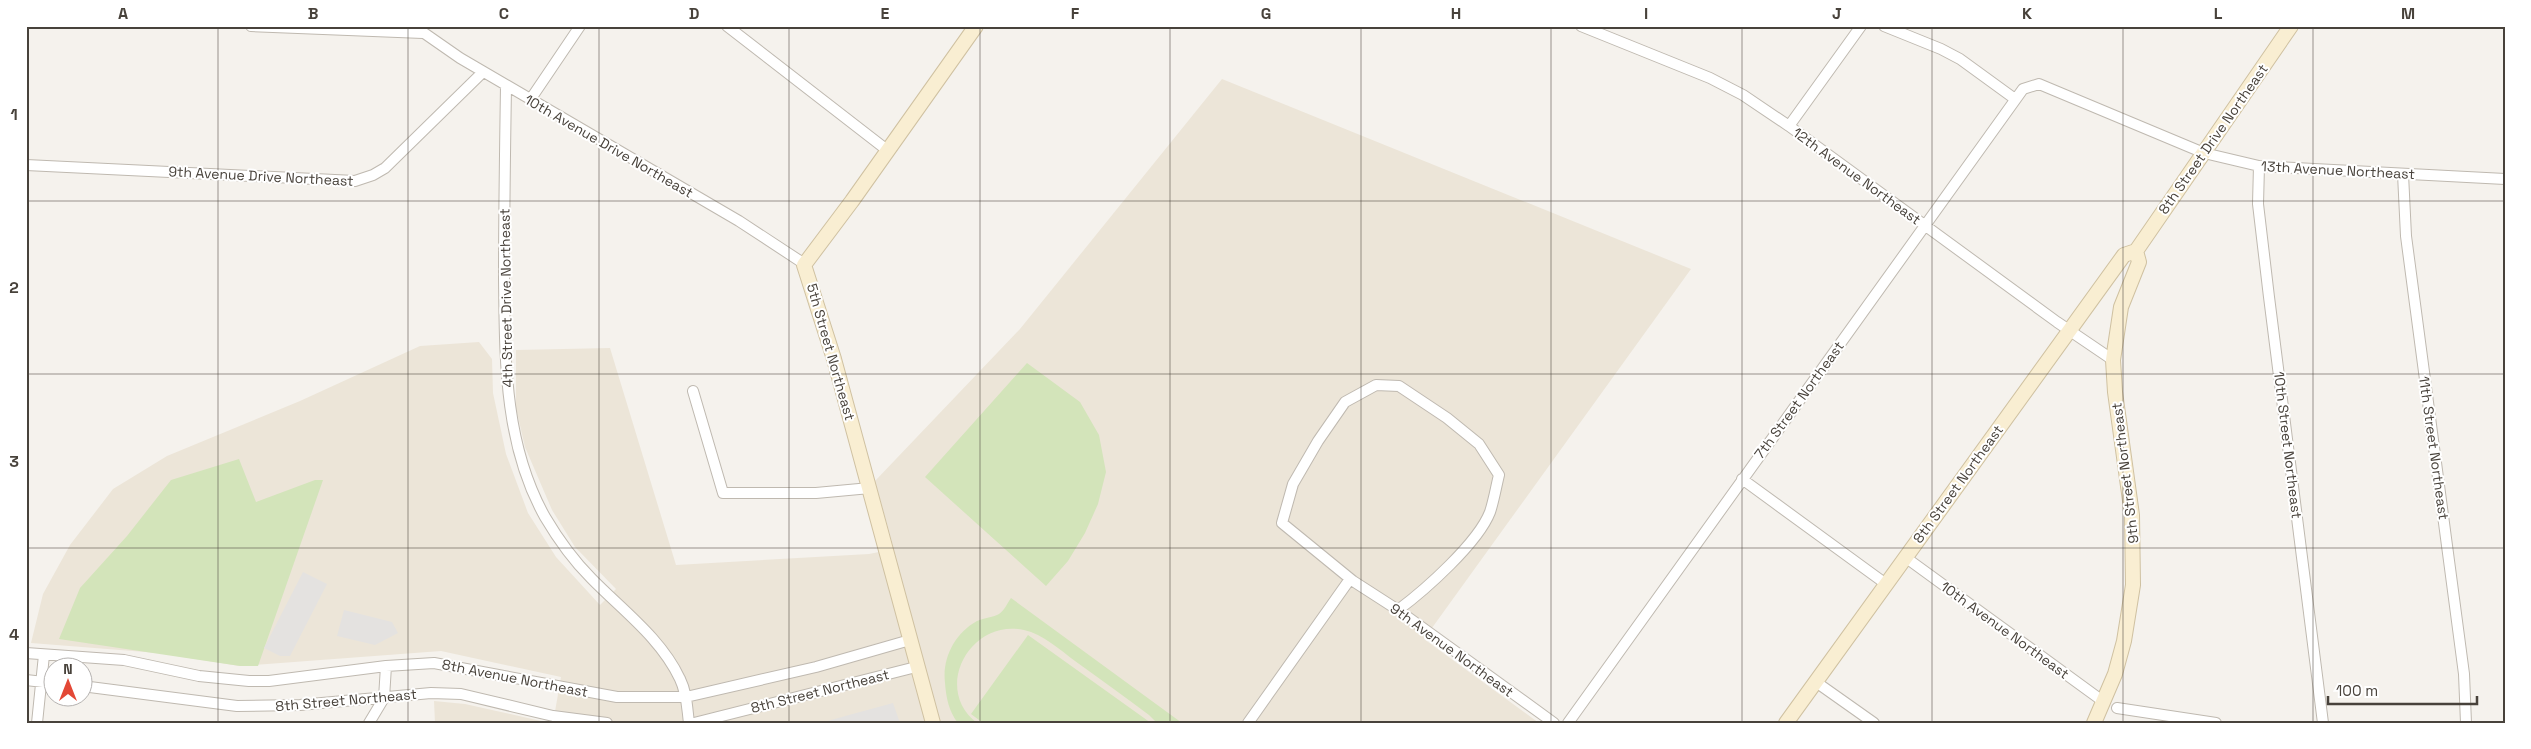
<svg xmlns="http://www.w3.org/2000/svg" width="2531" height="749" viewBox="0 0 2531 749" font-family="'Space Grotesk',sans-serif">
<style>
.education{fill:#ece5d8}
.park{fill:#d3e4ba}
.parking{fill:#e4e2e0}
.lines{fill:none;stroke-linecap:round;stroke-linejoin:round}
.street-casing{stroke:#bfb9b0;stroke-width:12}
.secondary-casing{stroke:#cfc1a1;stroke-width:16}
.street{stroke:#fff;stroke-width:10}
.secondary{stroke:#f9eed2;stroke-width:14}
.grid{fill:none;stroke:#48423b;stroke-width:1;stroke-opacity:0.55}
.labels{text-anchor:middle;stroke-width:4;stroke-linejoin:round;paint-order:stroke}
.street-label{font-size:14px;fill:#48423b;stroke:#fff}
.neatline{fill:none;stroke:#48423b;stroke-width:2}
.grid-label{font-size:16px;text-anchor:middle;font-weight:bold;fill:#48423b}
</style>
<rect width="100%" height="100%" fill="#f5f2ed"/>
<!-- education -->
<path class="education" d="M1222,79L1691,269L1424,639L1539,723H553L561,677L441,651L240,666L158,653L31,643L43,594L70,545L113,489L167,456L300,401L420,346L479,342L492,359L493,393L506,454L528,513L556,557L600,605L616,589L575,547L552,510L525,447L516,408V350L610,348L676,565L869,554L894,549L875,481L1020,329Z
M434,701L465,704L550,723H435Z"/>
<!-- park -->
<path class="park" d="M1027,363L1080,402L1099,435L1106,472L1098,504L1085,533L1068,561L1046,586L925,477Z
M239,459L256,502L315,480H323L258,666H240L59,639L80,588L127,536L171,480Z
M1011,598L1182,723H1157L1149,715C1125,697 1100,679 1075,661C1060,650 1043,634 1024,630C970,618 932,689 977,723H958C949,712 946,697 945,683C942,658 955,633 977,621C984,618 994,617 999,614C1004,611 1008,602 1011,598Z
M1028,635L1151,723H983L971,714Z"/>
<!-- parking -->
<path class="parking" d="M303,572L327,584L290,656H280L264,648Z
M344,610L392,622L398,633L375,645L337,636Z
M893,703L900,723H821L849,715Z"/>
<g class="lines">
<defs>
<path id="street" d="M251,26L423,33
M414,26L460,58L739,221L800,261L804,265
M727,26L887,150
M1581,26L1710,78L1743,95L1789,126L2057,322L2113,360
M1884,26L1941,49L1960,59L2015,99
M506,86C505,150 504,214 504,278C505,360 504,444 545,517C558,539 573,560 591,578C621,609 661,638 680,679C687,693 687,708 689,723
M530,100L580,26
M1789,126L1861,26
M26,165L355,181L373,175L385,168L483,72
M2259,166L2258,204L2269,297L2323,723
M2403,174L2406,236L2464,674L2466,723
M693,391L723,493H816L870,488
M1742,479L1886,584
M1905,557L2104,702
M1398,610C1425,590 1478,543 1490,512C1494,500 1496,487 1499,475L1479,444L1447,418L1399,386L1376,385L1345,402L1318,441L1293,484L1282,523L1353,581L1398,610L1554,723
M26,653L124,660L199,676L249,681H269L386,666L434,663L617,697H686L816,667L910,640
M26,680L52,683
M1816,682L1874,723
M82,686L237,706L300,705L431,693L461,694L553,716L607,723
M2117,708L2216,723
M37,723L44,655
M369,723L384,698L386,666
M694,723L916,667
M1248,723L1350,579
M1568,723L2023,89L2039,84L2204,153L2259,166L2505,179"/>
<path id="secondary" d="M2136,251L2291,26
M933,723L834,359L804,265L852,201L976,26
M1786,723L2124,255L2136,251
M2094,723L2115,674L2124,641L2133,585L2132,515L2115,392L2113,360L2121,307L2139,262L2136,251"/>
</defs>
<!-- street casing -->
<use href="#street" class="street-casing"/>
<!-- secondary casing -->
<use href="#secondary" class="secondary-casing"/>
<!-- street -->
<use href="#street" class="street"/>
<!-- secondary -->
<use href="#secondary" class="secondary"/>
</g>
<!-- grid -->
<path class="grid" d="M218,26V723M408,26V723M599,26V723M789,26V723M980,26V723M1170,26V723M1361,26V723M1551,26V723M1742,26V723M1932,26V723M2123,26V723M2313,26V723M26,201H2505M26,374H2505M26,548H2505"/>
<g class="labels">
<!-- street labels -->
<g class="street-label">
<text transform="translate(2213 139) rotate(-55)" y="5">8th Street Drive Northeast</text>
<text transform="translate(609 146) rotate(30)" y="5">10th Avenue Drive Northeast</text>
<text transform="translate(2338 170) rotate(3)" y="5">13th Avenue Northeast</text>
<text transform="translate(261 176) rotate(3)" y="5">9th Avenue Drive Northeast</text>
<text transform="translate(1857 176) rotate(36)" y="5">12th Avenue Northeast</text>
<text transform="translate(506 298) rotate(-91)" y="5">4th Street Drive Northeast</text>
<text transform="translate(831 352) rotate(74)" y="5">5th Street Northeast</text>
<text transform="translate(1799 400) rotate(-54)" y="5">7th Street Northeast</text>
<text transform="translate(2288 445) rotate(83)" y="5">10th Street Northeast</text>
<text transform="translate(2434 448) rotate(82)" y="5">11th Street Northeast</text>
<text transform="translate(2125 473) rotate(-97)" y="5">9th Street Northeast</text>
<text transform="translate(1958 484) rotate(-54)" y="5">8th Street Northeast</text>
<text transform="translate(2005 630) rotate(36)" y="5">10th Avenue Northeast</text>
<text transform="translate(1452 650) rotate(36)" y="5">9th Avenue Northeast</text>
<text transform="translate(515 678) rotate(11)" y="5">8th Avenue Northeast</text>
<text transform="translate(820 691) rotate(-14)" y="5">8th Street Northeast</text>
<text transform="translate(346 700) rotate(-5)" y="5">8th Street Northeast</text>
</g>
</g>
<!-- border -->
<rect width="2531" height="749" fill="none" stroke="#ffffff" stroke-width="55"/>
<!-- north arrow -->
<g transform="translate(68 682)"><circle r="24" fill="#ffffff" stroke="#b6b3b1"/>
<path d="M0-4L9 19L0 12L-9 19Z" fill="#e34836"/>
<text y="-8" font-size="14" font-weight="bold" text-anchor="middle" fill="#48423b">N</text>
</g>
<!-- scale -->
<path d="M2328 696v8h149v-8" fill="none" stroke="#48423b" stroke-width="2.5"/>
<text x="2336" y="696" font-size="15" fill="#48423b" stroke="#ffffff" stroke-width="4" paint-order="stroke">100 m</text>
<rect x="28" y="28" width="2476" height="694" class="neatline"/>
<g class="grid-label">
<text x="123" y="19">A</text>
<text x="313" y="19">B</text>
<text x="504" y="19">C</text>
<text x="694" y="19">D</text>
<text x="885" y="19">E</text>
<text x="1075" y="19">F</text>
<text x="1266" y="19">G</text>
<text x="1456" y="19">H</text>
<text x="1646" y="19">I</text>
<text x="1837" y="19">J</text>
<text x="2027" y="19">K</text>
<text x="2218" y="19">L</text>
<text x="2408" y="19">M</text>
<text x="14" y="120">1</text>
<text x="14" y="293">2</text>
<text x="14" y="467">3</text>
<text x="14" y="640">4</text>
</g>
</svg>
